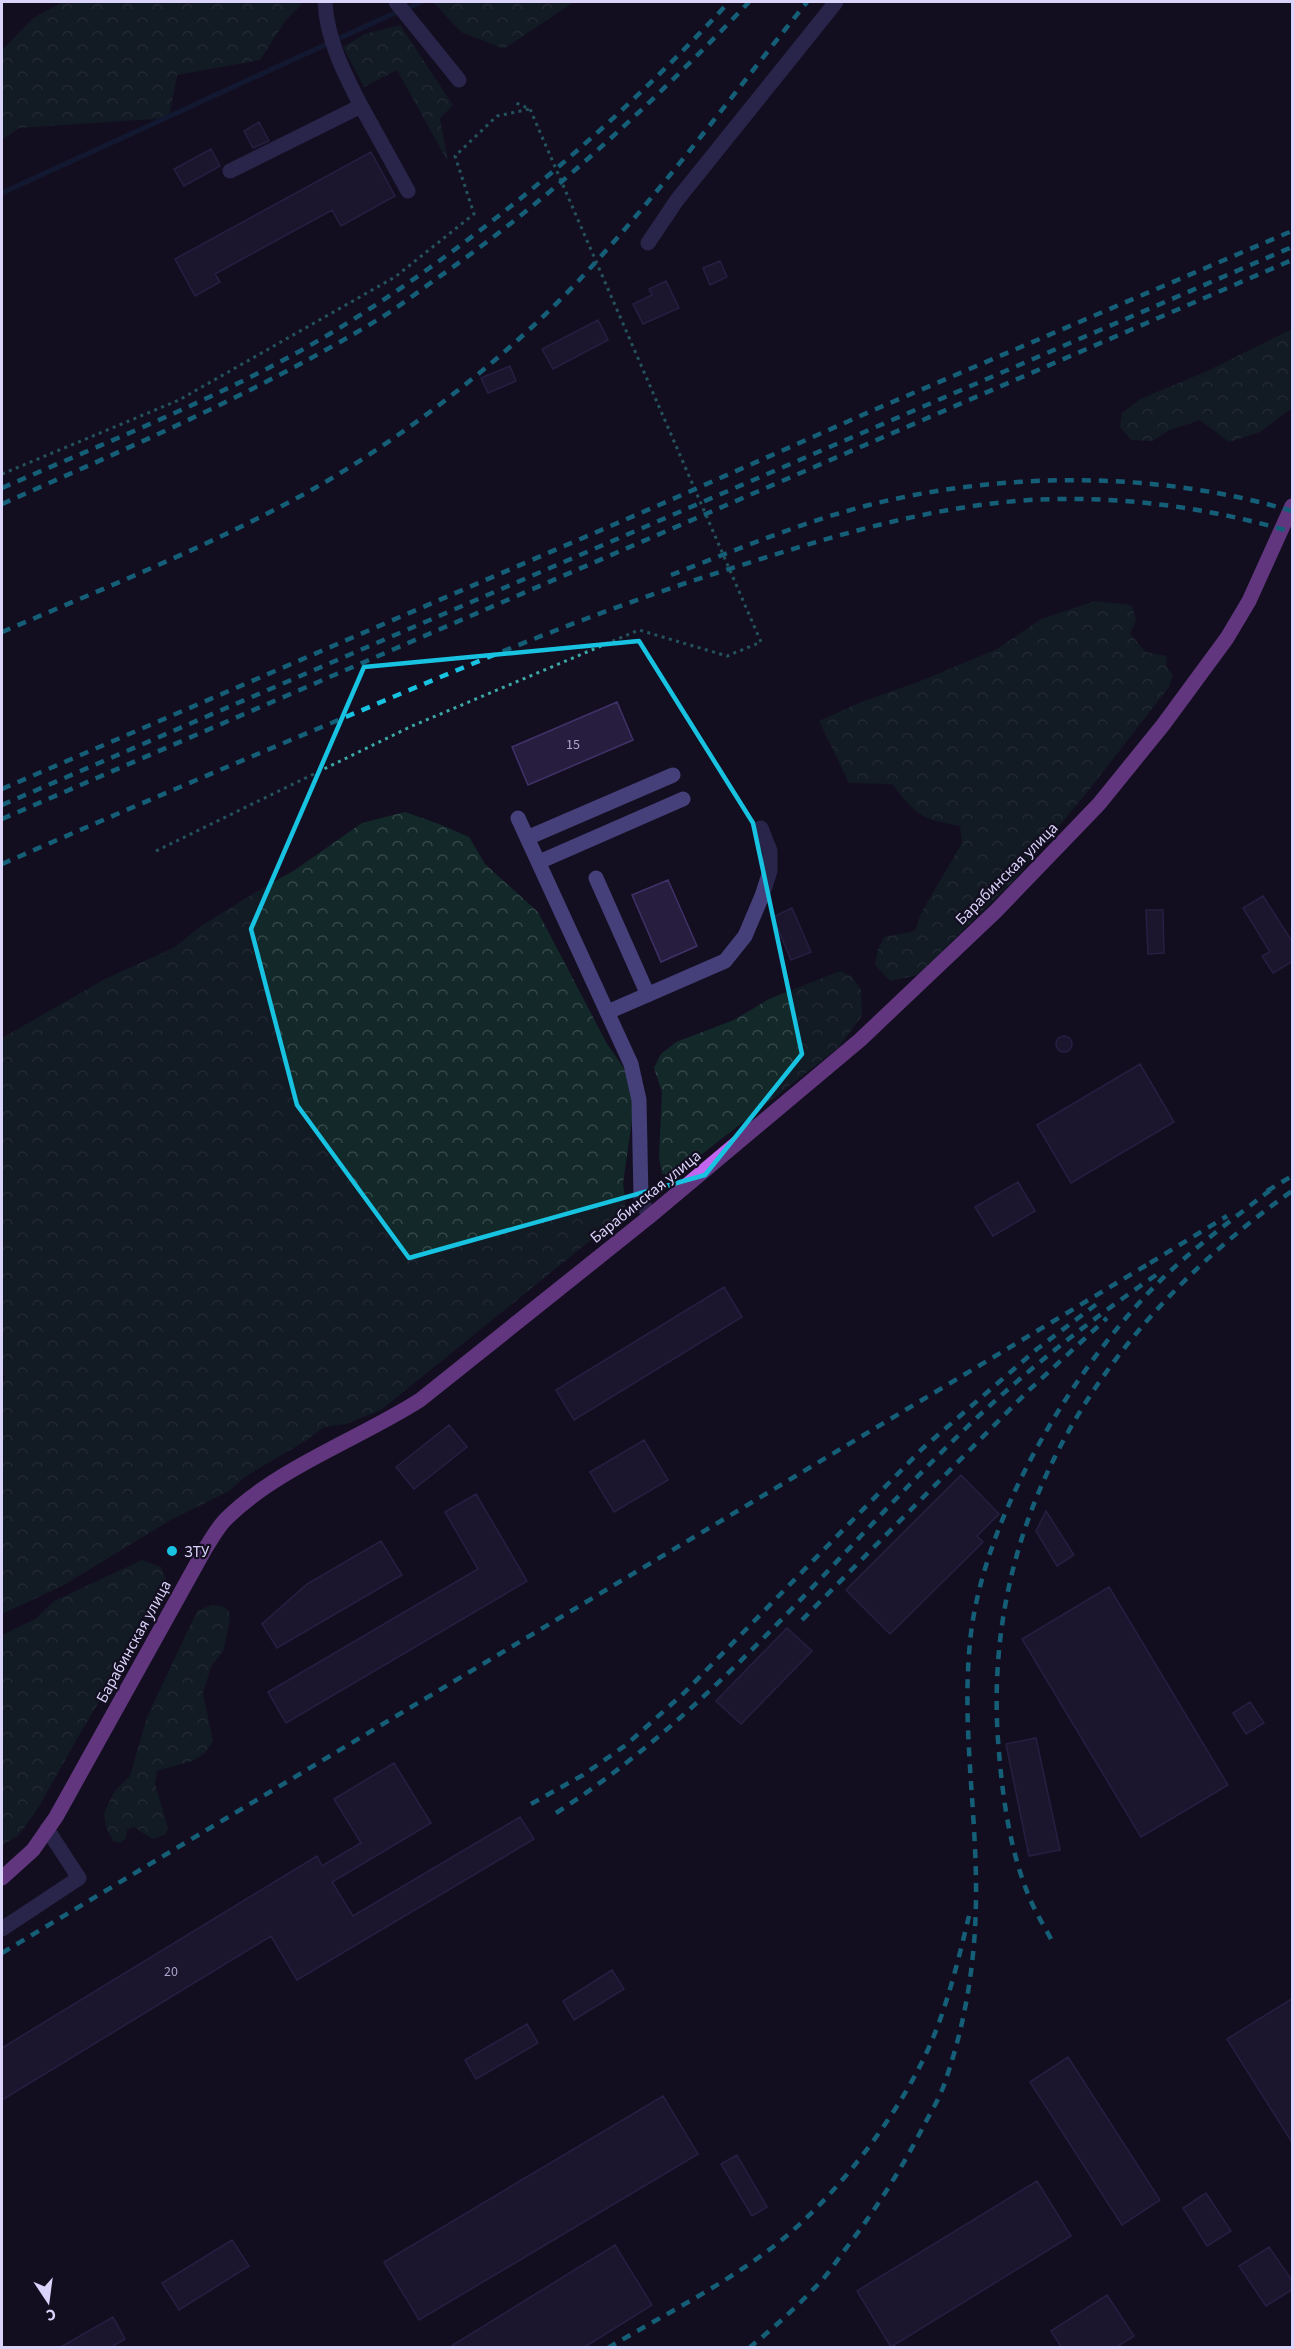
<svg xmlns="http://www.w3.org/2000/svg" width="1294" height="2349" viewBox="0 0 1294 2349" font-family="'Source Sans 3',sans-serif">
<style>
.forest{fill:url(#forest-crowns)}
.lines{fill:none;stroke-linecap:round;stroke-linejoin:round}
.stream{stroke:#142545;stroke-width:5}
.building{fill:#261d3f;stroke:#403269;stroke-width:1.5}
.path{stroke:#3ba7a6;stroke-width:3;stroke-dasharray:3 4.5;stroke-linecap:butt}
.minor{stroke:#453f7a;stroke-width:15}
.major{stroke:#c366ef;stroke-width:15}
.rail{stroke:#18c2e1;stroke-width:4.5;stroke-dasharray:9 8;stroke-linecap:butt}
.marked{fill:none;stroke:#18c2e1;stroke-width:4.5;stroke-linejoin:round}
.poi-dot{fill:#18c2e1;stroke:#130f20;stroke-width:2}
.labels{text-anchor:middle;stroke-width:4.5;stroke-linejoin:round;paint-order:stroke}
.number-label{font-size:14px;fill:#ada6cb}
.street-label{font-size:16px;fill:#dad3fa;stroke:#130f20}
.poi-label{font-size:16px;fill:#dad3fa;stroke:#130f20;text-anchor:start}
</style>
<defs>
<pattern id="forest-crowns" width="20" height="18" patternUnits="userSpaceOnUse" patternTransform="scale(1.5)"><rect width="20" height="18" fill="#132929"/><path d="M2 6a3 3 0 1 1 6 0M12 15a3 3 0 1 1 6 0" fill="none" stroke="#354749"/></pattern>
</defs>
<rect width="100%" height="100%" fill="#130f20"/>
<!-- forest -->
<path class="forest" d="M63,2H301V5L285,21L260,60L177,75L169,118L19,128L2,140V50L33,18Z
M433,2H574L504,49L461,32Z
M400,25L453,105L440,118L448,162L397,70L364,87L343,47L365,34Z
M1292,329V408L1260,432L1229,442L1200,420L1170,430L1152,441L1131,440L1120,427L1122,413L1140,399L1205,372Z
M1095,601L1132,605L1136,620L1130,634L1146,652L1167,656L1166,666L1173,675L1169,687L1088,791L1015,879L918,975L890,981L875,965L878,949L884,937L915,931L921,913L962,843L960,826C918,818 918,816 892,784L849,783L819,721L861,702L918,682L997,649L1041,619Z
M405,812L439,824L469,837L485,864L538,912L607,1044L624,1068L633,1095V1113L623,1183L626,1206L596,1236L381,1410L346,1424L324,1427L307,1440L246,1476L229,1491L169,1521L64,1585L2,1614V1384L5,1376L2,1374V1038L105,979L175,947L201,926L251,895L295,870L362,823Z
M840,971L851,976L861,989L862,1016L838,1048L688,1165L670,1175L662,1174L659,1156L662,1092L654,1068L661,1054L676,1042L734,1020L769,999Z
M142,1560L161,1567L169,1587L82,1730L38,1808L19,1835L2,1845V1635L35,1619L54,1601Z
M212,1605L222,1606L229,1611L230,1619L224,1649L211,1667L203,1693L213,1741L204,1754L192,1761L157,1771L155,1784L168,1828L165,1835L152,1839L134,1827L127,1830L126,1838L120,1843L113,1841L106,1827L104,1813L114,1792L130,1776L147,1717L197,1611Z"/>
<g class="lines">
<!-- stream -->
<path class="stream" d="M2,193L390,15L422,2"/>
</g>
<!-- building -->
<path class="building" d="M259,122L269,141L253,148L244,131Z
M211,149L220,166L184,186L174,169Z
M371,152L395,196L341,226L332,210L215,274L220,282L195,296L175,259Z
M720,261L727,277L710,285L703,268Z
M666,281L679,308L643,324L633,304L652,295L649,289Z
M598,320L608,340L553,369L542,349Z
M510,366L516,381L488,393L481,378Z
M617,702L633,740L528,785L512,747Z
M668,880L697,946L661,962L632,895Z
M1263,896L1293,943V961L1273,973L1262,956L1270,952L1243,908Z
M792,908L811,952L791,960L773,917Z
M1146,910H1163L1164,953L1148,954Z
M1056 1044a8 8 0 1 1 16 0a8 8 0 1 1-16 0Z
M1140,1064L1174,1122L1071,1183L1037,1125Z
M1018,1182L1035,1211L993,1236L975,1207Z
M724,1287L742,1317L574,1420L556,1390Z
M449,1425L467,1447L414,1489L396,1467Z
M644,1440L668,1480L614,1512L590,1472Z
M961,1475L999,1514L977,1536L983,1542L890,1634L846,1590Z
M476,1494L527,1581L286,1723L268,1692L478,1569L445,1512Z
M1046,1511L1074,1555L1057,1566L1036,1531Z
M381,1541L402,1575L277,1648L262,1624L307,1584Z
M1109,1587L1228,1785L1141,1837L1022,1639Z
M787,1628L812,1651L741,1724L716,1701Z
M1250,1702L1264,1723L1246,1734L1233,1713Z
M1036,1738L1060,1850L1029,1856L1006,1744Z
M394,1763L431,1823L332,1882L353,1916L520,1817L534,1839L297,1980L271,1936L2,2100V2048L317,1856L322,1866L361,1843L334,1799Z
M612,1970L624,1989L574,2020L563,2001Z
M1293,1998V2144L1227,2039Z
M527,2024L538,2043L476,2079L465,2060Z
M1068,2057L1160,2200L1122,2225L1030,2082Z
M663,2096L698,2154L419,2320L384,2262Z
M737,2155L767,2207L752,2216L721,2164Z
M1037,2181L1071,2236L891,2347L857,2291Z
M1206,2193L1231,2231L1207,2246L1183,2208Z
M232,2240L249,2266L179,2310L162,2283Z
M615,2245L652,2305L583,2348H448Z
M1269,2247L1293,2282V2289L1266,2306L1239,2266Z
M1107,2295L1134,2336L1115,2348H1062L1051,2331Z
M113,2317L125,2339L110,2348H59Z"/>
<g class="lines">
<!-- path -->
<path class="path" d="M2,474L179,400L395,277L474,214L455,156L497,116L530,109
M156,851L412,726L639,630L727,656L761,642L530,109L514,102"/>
<!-- minor -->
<path class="minor" d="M325,2C327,40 344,73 361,106
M396,2L459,80
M230,171L361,106L408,191
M648,243L677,200L836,2
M518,818L631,1064L639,1100L641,1198L649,1217
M527,838L673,775
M539,862L683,799
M596,878L648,995
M608,1012L725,961L745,936L762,896L770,871V851L761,828
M2,1929L79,1878L47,1829"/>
<!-- major -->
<path class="major" d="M2,1878L33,1850L56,1817L205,1549C211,1540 217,1528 226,1519C277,1468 359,1439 420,1400L649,1217L860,1040L996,911L1099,804L1163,725L1227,638L1249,601L1292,506"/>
<!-- rail -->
<path class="rail" d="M2,488C93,448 186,411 274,365C328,337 379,304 428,269C537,191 638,101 729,2
M2,504C130,447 259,392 379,319C402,305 424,287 446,272C557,193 656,100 749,2
M671,575C736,550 802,522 869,505C1004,471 1159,471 1292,511
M2,632C107,587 215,544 315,488C406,436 511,354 582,277C662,191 733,94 807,2
M2,789L666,502L876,409L1292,231
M2,805L1292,247
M2,819L1292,260
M2,864C121,812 240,761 360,711C480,660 599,610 723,571C823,539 924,507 1029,500C1118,495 1207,507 1292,532
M1267,1191L1292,1176
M1150,1263L1227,1216
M802,1620L1028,1391L1107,1318
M531,1804L583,1775L626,1745L684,1693L923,1448L1037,1349L1102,1300
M556,1813C715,1711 831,1559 965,1429C1025,1371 1090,1320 1159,1273
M1051,1939C1044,1926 1036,1913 1030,1899C1009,1849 1002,1794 998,1740C982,1509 1110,1320 1292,1191
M2,1953L1155,1260
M608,2348C665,2314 726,2284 778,2243C839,2194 903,2110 933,2038C949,1999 959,1957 969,1916
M749,2348C775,2327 801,2303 823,2279C832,2269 839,2257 847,2247C876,2209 901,2170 923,2127C931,2112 941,2096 946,2079C968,2015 977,1949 976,1881C975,1798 961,1716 971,1633C986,1514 1072,1371 1154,1287C1189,1251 1233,1219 1273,1188"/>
</g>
<!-- marked area -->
<path d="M0 0H1294V2349H0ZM639,641L753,823L802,1054L705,1175L409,1258L297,1105L251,929L364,667Z" fill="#130f20" fill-opacity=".55" fill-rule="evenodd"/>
<path class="marked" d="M639,641L753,823L802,1054L705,1175L409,1258L297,1105L251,929L364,667Z"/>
<!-- markers -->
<circle class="poi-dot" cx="172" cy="1551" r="6"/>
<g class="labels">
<!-- number labels -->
<g class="number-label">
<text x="573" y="749">15</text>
<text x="171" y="1976">20</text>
</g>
<!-- street labels -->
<g class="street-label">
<text transform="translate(1006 873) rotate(-45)" y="6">Барабинская улица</text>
<text transform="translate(645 1196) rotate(-39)" y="6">Барабинская улица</text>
<text transform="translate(133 1641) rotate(-61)" y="6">Барабинская улица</text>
</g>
<!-- poi labels -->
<g class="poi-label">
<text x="184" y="1557">ЗТУ</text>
</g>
</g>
<!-- border -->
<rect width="1294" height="2349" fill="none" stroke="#dad3fa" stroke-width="6"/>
<!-- north arrow -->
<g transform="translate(48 2301) rotate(167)" stroke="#130f20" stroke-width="4.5" paint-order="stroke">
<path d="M0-4.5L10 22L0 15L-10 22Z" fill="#dad3fa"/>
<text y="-9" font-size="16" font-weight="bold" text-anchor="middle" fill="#dad3fa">С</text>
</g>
</svg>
